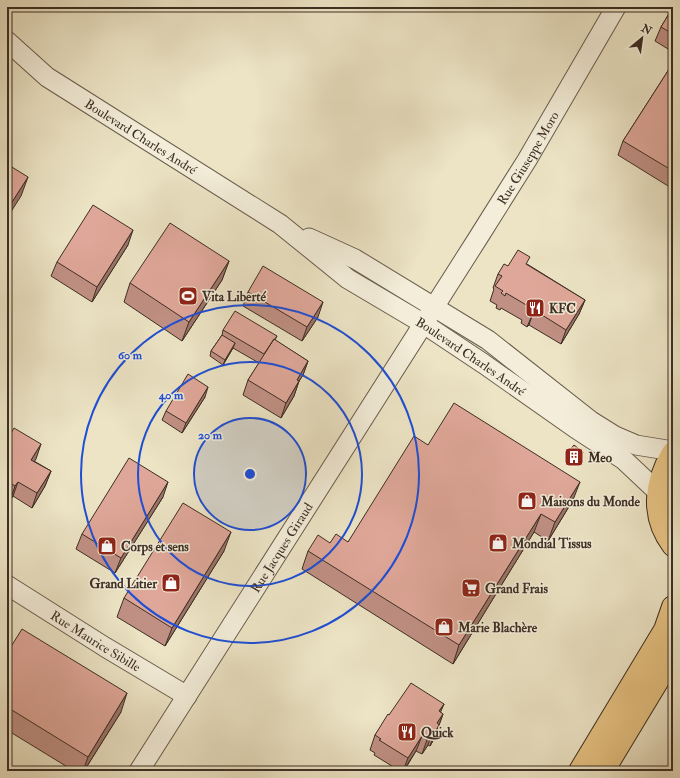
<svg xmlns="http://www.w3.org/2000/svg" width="680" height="778" viewBox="0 0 680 778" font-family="'IM FELL Double Pica',serif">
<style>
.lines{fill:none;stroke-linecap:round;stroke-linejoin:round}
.street-casing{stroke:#695c4c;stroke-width:21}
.primary-casing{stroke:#3d2e24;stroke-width:24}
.street{stroke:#f3edd9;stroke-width:19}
.primary{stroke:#e6c282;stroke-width:22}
.wall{fill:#c09084;stroke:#3d2e24}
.shaded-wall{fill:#9c756b;stroke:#3d2e24}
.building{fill:#dfa799;stroke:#3d2e24}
.ring{fill:none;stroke:#1d4ed8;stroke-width:2}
.labels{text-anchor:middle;stroke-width:3;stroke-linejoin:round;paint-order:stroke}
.street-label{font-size:13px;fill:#3d2e24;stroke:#f3edd9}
.poi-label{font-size:13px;font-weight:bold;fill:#3d2e24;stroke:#f3edd9;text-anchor:start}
.centre{fill:#1d4ed8;stroke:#f3edd9;stroke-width:2}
.ring-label{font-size:12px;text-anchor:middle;font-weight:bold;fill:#1d4ed8;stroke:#f3edd9;stroke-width:3;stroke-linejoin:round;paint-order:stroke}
</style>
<rect width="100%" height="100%" fill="#ece4c5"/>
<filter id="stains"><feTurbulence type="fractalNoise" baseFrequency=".005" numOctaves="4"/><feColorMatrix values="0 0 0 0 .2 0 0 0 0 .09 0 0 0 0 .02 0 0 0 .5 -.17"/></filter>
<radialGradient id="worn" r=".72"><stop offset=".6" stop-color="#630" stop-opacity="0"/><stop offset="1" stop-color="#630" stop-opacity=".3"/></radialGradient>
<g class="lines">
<defs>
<g id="street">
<path id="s1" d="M7,41L47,77L280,224L348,279L424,324L484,364L575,428L624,460L658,492"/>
<path d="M309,238L355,259L488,340L591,421L615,436L636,445L673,451"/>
<path id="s2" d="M7,585L105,647L187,696"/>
<path id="s3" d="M139,771L478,238L527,160L616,7"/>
</g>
<path id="primary" d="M673,453C655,482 651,516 673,545
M580,771L665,630L673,607
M603,771L673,655"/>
</defs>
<!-- street casing -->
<use href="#street" class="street-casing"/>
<!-- primary casing -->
<use href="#primary" class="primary-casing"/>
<!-- street -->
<use href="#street" class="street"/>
<!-- primary -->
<use href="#primary" class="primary"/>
</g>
<!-- wall -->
<path class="wall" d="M673,7V52L655,41L661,27Z
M673,63V189L618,155L623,141Z
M128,245L92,302L51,276L57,262Z
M229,261L222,280L182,341L124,302L130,283Z
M527,264L585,300L579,314L561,344L529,325L527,327L521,323L522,320L501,308L500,310L496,308L497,305L490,301L494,289L493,288L498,274L508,266Z
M248,292L318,317L302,341L243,306Z
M223,330L277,336L275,340L308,361L303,375L299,381L294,396L281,418L243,395L248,380L259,363L233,348L223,365L210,356L211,351L222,335Z
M205,397L182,433L162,420L166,411Z
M7,440L36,459L34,461L51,471L45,486L32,508L13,496L10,501L7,499Z
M428,445L573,500L548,541L534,532L453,664L302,569L308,551L330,543L348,542Z
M568,452L581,457L576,464L566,457Z
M163,497L115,573L76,549L82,534Z
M224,551L165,646L117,617L124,598Z
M7,653L121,712L84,771H74L7,730Z
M444,704L440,712L443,714L434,739L430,746L428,745L422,754L416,751L404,771H400L374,755L375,753L370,750L375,735L389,715Z"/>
<!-- shaded-wall -->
<path class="shaded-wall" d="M28,177L21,196L7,218V210Z
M133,230L128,245L92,302L97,287Z
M229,261L222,280L182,341L189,322Z
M585,300L579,314L561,344L566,330Z
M323,302L318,317L302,341L307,327Z
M534,310L529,325L527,327L533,313Z
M235,343L233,348L223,365L225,360Z
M308,361L303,375L291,394L297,380Z
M299,381L294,396L281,418L286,403Z
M208,387L205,397L182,433L186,423Z
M41,444L36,459L26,474L31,460Z
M583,452L581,457L576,464L578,459Z
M51,471L45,486L32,508L37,493Z
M18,482L13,496L10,501L15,486Z
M168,482L163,497L115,573L121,558Z
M580,482L573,500L548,541L555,522Z
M541,514L534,532L453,664L459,645Z
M231,532L224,551L165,646L172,628Z
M127,693L121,712L84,771H83L88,757Z
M444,704L438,718L439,711Z
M443,714L434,739L430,746L437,723Z
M433,730L428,745L422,754L427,740Z
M422,736L416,751L403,771L408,758Z"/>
<!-- building -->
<path class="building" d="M673,7V34L661,27Z
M673,63V171L623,141Z
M7,164L28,177L7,210Z
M93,205L133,230L97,287L57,262Z
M170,223L229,261L189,322L130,283Z
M518,250L530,257L526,264L585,300L566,330L534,310L533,313L526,309L528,306L506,293L505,296L501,293L503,291L495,286L502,276L498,274L504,264L508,266Z
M263,266L323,302L307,327L248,292Z
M235,311L277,336L274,340V339L264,354L223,330Z
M222,335L235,343L225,360L211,351Z
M274,339L308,361L297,380L299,381L286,403L248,380Z
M188,374L208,387L186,423L166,411Z
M454,403L580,482L555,522L541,514L459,645L308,551L318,535L330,543L336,534L348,542L414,436L428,445Z
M14,428L41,444L31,460L51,471L37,493L18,482L15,486L7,481V440Z
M574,445L583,452L578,459L568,452Z
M129,458L168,482L121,558L82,534Z
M183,503L231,532L172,628L124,598Z
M22,629L127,693L88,757L7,707V653Z
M411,683L444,704L439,711L443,714L437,723L439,725L435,732L433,730L427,740L422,736L408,758L379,740L381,739L375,735L388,714L389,715Z"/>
<!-- distance rings -->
<circle cx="250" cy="474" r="56" fill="#1d4ed8" fill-opacity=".12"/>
<g class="ring">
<circle cx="250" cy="474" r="56"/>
<circle cx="250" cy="474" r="112"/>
<circle cx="250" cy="474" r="169"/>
</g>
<!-- icons -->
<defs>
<symbol id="stadium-square" viewBox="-11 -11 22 22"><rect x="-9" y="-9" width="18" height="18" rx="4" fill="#8f2418" stroke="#f3edd9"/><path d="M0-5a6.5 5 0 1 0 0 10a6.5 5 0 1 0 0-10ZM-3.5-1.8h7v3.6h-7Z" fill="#fff"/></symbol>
<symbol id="restaurant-square" viewBox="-11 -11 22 22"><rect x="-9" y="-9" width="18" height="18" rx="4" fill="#8f2418" stroke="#f3edd9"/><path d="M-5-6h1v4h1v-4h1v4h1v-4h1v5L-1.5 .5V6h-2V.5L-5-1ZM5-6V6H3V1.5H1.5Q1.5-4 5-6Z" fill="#fff"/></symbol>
<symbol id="building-square" viewBox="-11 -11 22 22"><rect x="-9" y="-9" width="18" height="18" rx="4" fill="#8f2418" stroke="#f3edd9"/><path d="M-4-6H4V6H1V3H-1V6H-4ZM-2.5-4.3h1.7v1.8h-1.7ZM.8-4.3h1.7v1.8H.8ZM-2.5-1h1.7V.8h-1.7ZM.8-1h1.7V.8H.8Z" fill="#fff"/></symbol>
<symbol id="shop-square" viewBox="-11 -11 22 22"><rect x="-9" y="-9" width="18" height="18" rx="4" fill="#8f2418" stroke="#f3edd9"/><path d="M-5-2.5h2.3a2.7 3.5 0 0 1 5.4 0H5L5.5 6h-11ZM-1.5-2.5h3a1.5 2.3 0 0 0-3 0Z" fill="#fff"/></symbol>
<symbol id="supermarket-square" viewBox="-11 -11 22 22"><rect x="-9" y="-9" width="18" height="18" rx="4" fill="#8f2418" stroke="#f3edd9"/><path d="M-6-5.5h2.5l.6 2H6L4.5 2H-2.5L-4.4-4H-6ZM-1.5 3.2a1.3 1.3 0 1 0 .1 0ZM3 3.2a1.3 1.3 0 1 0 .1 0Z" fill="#fff"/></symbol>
</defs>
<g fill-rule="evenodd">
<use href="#stadium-square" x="177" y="285" width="22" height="22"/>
<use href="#restaurant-square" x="524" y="297" width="22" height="22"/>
<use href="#building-square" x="563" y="446" width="22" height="22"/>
<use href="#shop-square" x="516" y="490" width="22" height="22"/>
<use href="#shop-square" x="487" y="532" width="22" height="22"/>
<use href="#shop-square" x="96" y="535" width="22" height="22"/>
<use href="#shop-square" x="160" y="572" width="22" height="22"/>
<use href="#supermarket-square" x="460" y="577" width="22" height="22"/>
<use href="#shop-square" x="433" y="616" width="22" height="22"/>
<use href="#restaurant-square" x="396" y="721" width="22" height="22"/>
</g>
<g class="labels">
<!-- street labels -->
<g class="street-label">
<text dy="5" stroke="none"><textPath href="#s1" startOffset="165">Boulevard Charles André</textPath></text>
<text dy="5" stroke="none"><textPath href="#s3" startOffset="726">Rue Giuseppe Moro</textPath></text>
<text dy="5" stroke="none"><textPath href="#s1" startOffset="562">Boulevard Charles André</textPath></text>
<text dy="5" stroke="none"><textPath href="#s3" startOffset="265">Rue Jacques Giraud</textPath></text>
<text dy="5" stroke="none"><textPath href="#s2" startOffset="105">Rue Maurice Sibille</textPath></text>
</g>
<!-- poi labels -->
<g class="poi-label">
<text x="202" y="301">Vita Liberté</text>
<text x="549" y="313">KFC</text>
<text x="588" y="462">Meo</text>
<text x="541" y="506">Maisons du Monde</text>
<text x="512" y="548">Mondial Tissus</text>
<text x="121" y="551">Corps et sens</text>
<text x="157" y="588" text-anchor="end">Grand Litier</text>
<text x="485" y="593">Grand Frais</text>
<text x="458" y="632">Marie Blachère</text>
<text x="421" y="737">Quick</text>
</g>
</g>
<circle cx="250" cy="474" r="6" class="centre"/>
<g class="ring-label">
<text x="130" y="359">60 m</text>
<text x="171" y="399">40 m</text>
<text x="210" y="439">20 m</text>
</g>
<!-- margin -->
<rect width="680" height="778" fill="none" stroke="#ece4c5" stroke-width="24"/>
<rect x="8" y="8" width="664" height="762" fill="none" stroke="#3d2e24" stroke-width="2"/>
<rect x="12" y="12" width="656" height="754" fill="none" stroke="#3d2e24"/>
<!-- north arrow -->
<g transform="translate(642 38) rotate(29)" stroke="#f3edd9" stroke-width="3" paint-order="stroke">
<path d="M0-3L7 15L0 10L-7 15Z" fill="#3d2e24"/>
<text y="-6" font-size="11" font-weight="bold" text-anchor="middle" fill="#3d2e24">N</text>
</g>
<rect width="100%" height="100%" filter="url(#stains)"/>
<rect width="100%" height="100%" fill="url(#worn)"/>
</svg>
